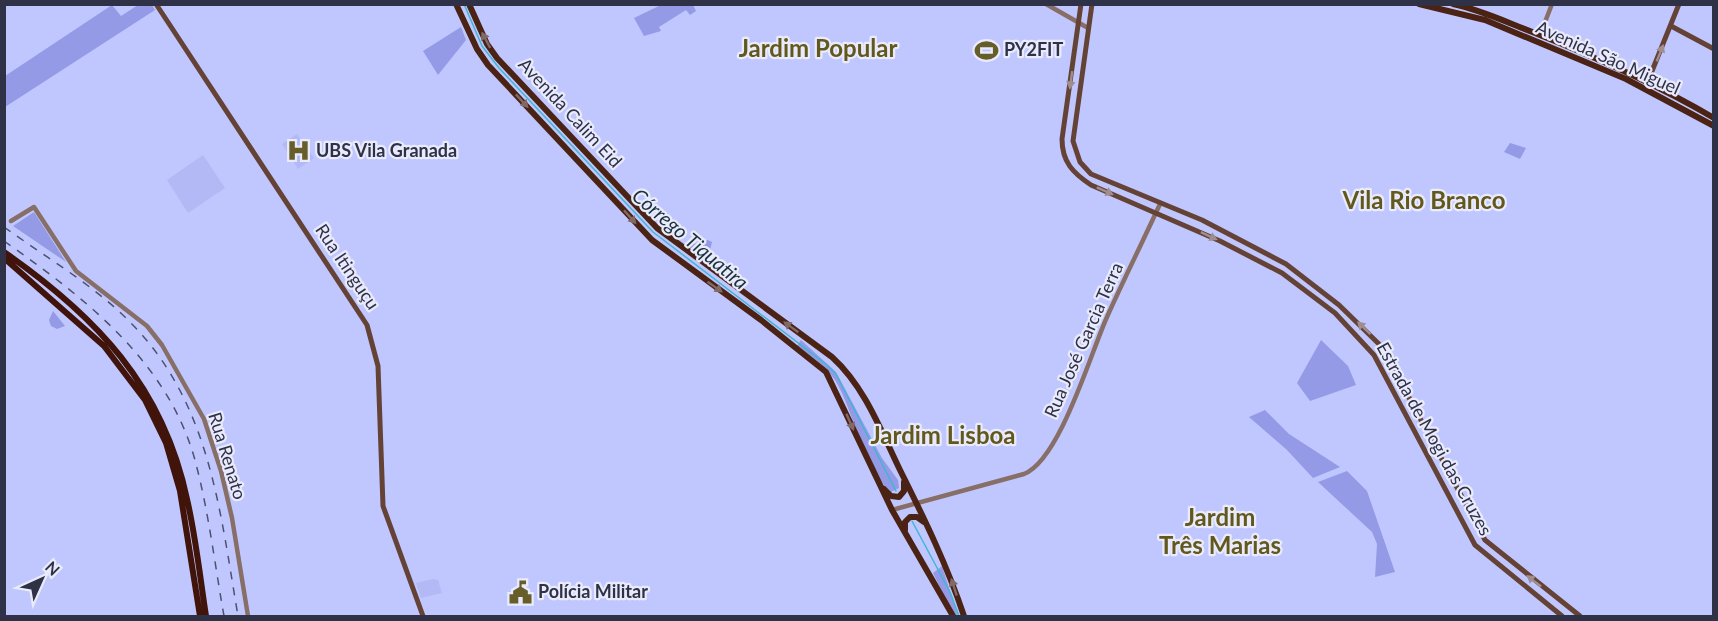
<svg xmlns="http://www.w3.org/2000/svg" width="1718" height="621" viewBox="0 0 1718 621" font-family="Lato,sans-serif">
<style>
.built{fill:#b3b9f5}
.green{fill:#949ae5}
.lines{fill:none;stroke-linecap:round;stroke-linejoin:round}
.stream{stroke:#41b5d4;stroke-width:1.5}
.tertiary{stroke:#876e66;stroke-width:4.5}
.secondary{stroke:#654236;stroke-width:5}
.primary{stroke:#4b2315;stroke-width:6}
.trunk{stroke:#40140a;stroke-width:6}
.rail{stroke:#4e516e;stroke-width:1.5;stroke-dasharray:8 8;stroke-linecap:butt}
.oneway{fill:#826966}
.oneway2{fill:#a08e8f}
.labels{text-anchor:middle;stroke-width:4.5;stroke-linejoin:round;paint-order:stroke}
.poi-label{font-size:18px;font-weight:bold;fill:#2f3147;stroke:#e9ebfc;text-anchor:start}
.street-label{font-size:18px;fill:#2f3147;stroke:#e9ebfc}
.water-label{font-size:20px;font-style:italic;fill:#1a323a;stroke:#e9ebfc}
.district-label{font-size:24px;font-weight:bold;fill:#62581c;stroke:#e9ebfc}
</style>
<rect width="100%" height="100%" fill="#c0c7fe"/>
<!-- built -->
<path class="built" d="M297,134L314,158L298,169L282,144Z
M203,155L225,188L188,213L167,180Z
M433,579L438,580L442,593L421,598L416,583Z"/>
<!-- green -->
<path class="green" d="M663,4L693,5L696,11L690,15L686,10L659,27L661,31L644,36L634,18Z
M112,5L121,16L138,5H152L155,10L5,107V76Z
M461,27L466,40L438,75L423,51Z
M1510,143L1526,148L1520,159L1504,152Z
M34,212L66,262L13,226Z
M708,240L712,242L707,262L688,248L690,245Z
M53,311L65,326L57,329L51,326L49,320Z
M801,340L836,372L882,458L898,480L899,488L891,492C862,468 854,410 835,380C825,366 811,356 797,346Z
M1321,340L1348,366L1356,385L1310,401L1297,383Z
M1265,410L1289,434L1340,467L1313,478L1287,450L1249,417Z
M1347,471L1367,491L1395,572L1375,577L1377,544L1372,532L1318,482Z
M942,566L958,616H954L933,573Z"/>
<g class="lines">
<!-- stream -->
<path class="stream" d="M464,4L482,46L499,68L653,232L827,365L836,374L896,491
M912,521L950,592L959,616"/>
<!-- tertiary -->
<path class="tertiary" d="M1046,4L1088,28
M1540,35L1552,4
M11,221L34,207L76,271L147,326L162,345L204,419L221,471L232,518L248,616
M892,510L1024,474C1060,460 1091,352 1107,317C1124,279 1143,241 1160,204"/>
<!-- secondary -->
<path class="secondary" d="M156,4L367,325L378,366L383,506L423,616
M1081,4L1062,139C1062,162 1073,173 1091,185L1220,241L1282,273L1335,313L1374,355L1475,545L1562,616
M1092,4L1073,141L1080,162L1091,174L1202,220L1286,264L1339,305L1382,347L1485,540L1580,616
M1671,26L1714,49
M1648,81L1679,4"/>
<!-- primary -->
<path class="primary" d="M456,4L477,49L488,65L652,240L761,320L826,372L892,510L953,616
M469,4L487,44L497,58L657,228L832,357C865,387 881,431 900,470C924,518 947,565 964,616
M1419,4L1485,20L1626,79L1714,126
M1453,4C1482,10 1508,23 1535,33C1598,58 1656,84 1714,118
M884,489L891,496L899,497L904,491V482
M905,530V522L910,517H917L924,522"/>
<!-- trunk -->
<path class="trunk" d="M4,252C96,316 163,386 187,499C196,538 200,577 206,616
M4,258L104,346L145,400L166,443L180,491L200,616"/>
<!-- rail -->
<path class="rail" d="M4,227C47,258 95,286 131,323C210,403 220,511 238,616
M4,241C85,298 170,363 196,464C209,514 215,566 224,616"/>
</g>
<!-- one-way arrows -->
<defs><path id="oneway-solid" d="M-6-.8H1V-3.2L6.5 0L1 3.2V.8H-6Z" transform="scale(1.5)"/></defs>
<g class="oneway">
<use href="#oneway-solid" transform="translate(486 40) rotate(-118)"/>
<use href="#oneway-solid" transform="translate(522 101) rotate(47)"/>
<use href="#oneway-solid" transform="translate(630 217) rotate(48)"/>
<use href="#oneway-solid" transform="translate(715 287) rotate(35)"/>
<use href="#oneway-solid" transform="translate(791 327) rotate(-144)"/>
<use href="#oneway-solid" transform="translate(850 422) rotate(66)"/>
<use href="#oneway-solid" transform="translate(954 587) rotate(-108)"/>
</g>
<g class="oneway2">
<use href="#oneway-solid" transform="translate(1660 53) rotate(-68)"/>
<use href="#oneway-solid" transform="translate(1071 80) rotate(98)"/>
<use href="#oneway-solid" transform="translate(1105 191) rotate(24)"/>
<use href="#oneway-solid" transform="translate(1209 236) rotate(25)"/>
<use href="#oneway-solid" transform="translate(1364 328) rotate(-136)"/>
<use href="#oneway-solid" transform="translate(1534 581) rotate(-142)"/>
</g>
<!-- icons -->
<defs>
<symbol id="stadium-bare" viewBox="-9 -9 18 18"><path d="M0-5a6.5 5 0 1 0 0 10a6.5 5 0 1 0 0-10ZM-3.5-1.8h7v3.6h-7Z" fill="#665d29" stroke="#e9ebfc" stroke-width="2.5" paint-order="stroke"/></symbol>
<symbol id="hospital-bare" viewBox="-9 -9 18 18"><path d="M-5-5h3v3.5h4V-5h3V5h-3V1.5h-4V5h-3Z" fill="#665d29" stroke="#e9ebfc" stroke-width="2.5" paint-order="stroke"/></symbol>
<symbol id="civic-bare" viewBox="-9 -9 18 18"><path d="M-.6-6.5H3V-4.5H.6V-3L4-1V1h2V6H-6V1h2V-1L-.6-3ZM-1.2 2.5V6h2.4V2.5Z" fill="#665d29" stroke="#e9ebfc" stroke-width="2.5" paint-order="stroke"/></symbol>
</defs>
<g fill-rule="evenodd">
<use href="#stadium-bare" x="970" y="34" width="33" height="33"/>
<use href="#hospital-bare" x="282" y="134" width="33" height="33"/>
<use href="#civic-bare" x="504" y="576" width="33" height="33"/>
</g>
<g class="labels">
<!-- poi labels -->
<g class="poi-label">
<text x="1004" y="56">PY2FIT</text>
<text x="316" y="157">UBS Vila Granada</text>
<text x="538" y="598">Polícia Militar</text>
</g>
<!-- street labels -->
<g class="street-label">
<text transform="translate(1608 58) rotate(24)" y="6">Avenida São Miguel</text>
<text transform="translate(570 113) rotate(47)" y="6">Avenida Calim Eid</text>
<text transform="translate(347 267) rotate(56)" y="6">Rua Itinguçu</text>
<text transform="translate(1084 340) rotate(-66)" y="6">Rua José Garcia Terra</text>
<text transform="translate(1434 439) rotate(61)" y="6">Estrada de Mogi das Cruzes</text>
<text transform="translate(227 456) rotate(73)" y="6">Rua Renato</text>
</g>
<!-- water labels -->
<g class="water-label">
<text transform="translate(690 239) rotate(40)" y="7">Córrego Tiquatira</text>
</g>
<!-- district labels -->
<g class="district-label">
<text x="818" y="57">Jardim Popular</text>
<text x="1424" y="209">Vila Rio Branco</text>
<text x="943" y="444">Jardim Lisboa</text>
<text x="1220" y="526">Jardim<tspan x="1220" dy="28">Três Marias</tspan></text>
</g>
</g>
<!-- border -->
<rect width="1718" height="621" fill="none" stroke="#2f3147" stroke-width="12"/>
<!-- north arrow -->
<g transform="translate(42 579) rotate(45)" stroke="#e9ebfc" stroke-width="4.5" paint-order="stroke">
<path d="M0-4.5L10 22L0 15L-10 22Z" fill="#2f3147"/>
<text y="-9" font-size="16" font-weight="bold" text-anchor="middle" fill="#2f3147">N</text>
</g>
</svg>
